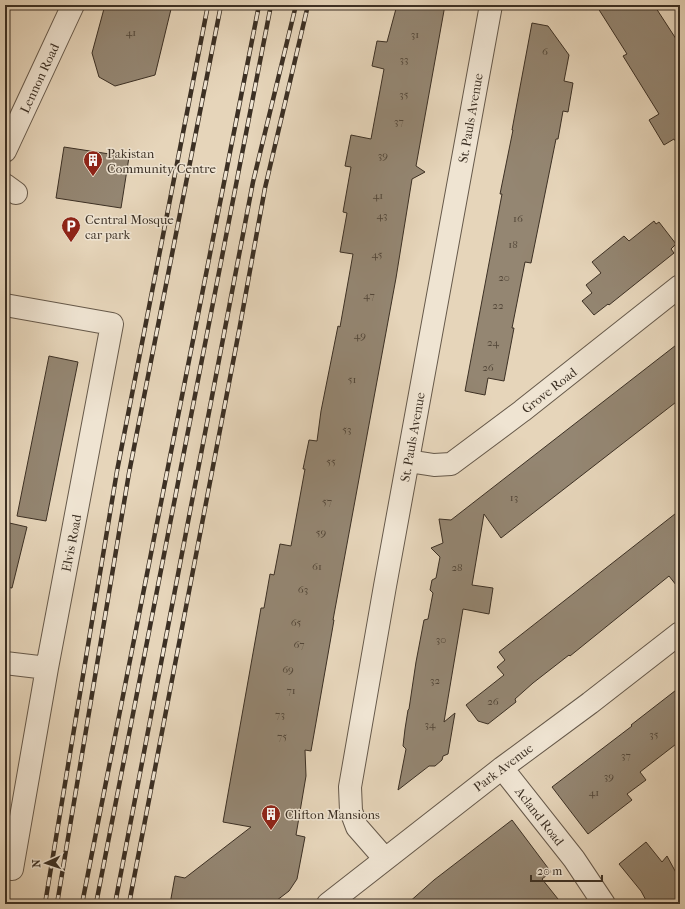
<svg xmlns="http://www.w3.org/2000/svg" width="685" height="909" viewBox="0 0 685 909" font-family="'IM FELL French Canon',serif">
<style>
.building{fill:#948672;stroke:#3c3024}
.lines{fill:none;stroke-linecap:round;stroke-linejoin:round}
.minor-casing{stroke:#66594a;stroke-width:24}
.minor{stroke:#efe4d2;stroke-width:22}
.rail-casing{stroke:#3c3024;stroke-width:4.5}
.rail{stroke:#efe4d2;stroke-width:3;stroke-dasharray:9;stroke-linecap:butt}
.labels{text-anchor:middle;stroke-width:3;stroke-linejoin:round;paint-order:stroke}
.number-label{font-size:11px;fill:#524638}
.street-label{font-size:13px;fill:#3c3024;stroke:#efe4d2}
.poi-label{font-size:13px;fill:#3c3024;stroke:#efe4d2;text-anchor:start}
</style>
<rect width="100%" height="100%" fill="#e6d5ba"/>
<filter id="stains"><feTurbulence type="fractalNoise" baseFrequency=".005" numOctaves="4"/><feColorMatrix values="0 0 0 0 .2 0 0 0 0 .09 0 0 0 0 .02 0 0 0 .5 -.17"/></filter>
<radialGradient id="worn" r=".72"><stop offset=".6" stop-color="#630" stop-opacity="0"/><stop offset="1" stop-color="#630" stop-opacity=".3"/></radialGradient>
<!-- building -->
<path class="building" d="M105,5H172L155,75L115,86L99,77L92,53Z
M397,5H445L416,166L425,172L412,179L396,278L333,620H334L311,751L305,750L306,776L296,835L305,837L297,879L289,891L272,904H170L175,876L185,878L251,827L223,822L258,625L261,608H264L270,574L274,575L280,544L291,546L305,469H303L309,440L317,441L321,411L338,326L340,327L353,254L340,252L347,213L343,212L351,167L345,166L351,135L371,139L384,69L372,66L377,41L387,42Z
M596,5H654L680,45V148L674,139L664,145L649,120L659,114L623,56L627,54Z
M532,23L548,26L569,55L564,81L573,83L568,112L563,111L558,139H556L531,263L525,262L512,328H514L504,381L488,378L485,395L465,391L502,194H500L513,130H512Z
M64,147L129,157L121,208L56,198Z
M654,221L656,224L659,222L676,244L671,249L674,253L609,305L608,304L594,315L582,301L592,293L586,285L601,273L592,262L624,236L629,241Z
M680,342V399L501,538L484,514L472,585L493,588L489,614L463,609L444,722L455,713L448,754L443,756L442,760L435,766H429L398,790L406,749L403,746L405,729L408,710L409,709L416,662L424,620L428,619L433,593L430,590L432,580L436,578L440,557L431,548L443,543L439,519L451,520Z
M49,356L78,362L46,521L17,516Z
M680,510V590L669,576L570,656L569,655L533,683L515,699L516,702L488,724L478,721L466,705L504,675L497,667L505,660L499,652Z
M5,522L27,527L12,588L5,587Z
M680,687V741L640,772L646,780L627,794L632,800L588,834L552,787L632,726L631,725Z
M512,820L551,872L542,879L562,904H407L434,880Z
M646,842L662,862L667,856L680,880V904H648L641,891L619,864Z"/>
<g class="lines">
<defs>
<path id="minor" d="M5,151L73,5
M5,185L16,193
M5,305L112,324L47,668L12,869
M408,461L434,465L451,464L522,411L680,286
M5,663L47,668
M502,768L574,859L604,904
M385,859L357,827L351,811L350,787L385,586L491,5
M328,904L502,768L590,703L680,633"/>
</defs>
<!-- minor casing -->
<use href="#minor" class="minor-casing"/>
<!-- minor -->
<use href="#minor" class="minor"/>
<defs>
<path id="rail" d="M45,904L117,471L208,5
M57,904L129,473L221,5
M82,904L259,5
M96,904L271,5
M115,904L253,182L296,5
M129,904L239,331L265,188L308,5"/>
</defs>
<!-- rail casing -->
<use href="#rail" class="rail-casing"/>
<!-- rail -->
<use href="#rail" class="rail"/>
</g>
<!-- icons -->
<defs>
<symbol id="building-pin" viewBox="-11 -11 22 30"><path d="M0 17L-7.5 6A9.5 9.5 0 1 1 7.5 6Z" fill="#8f2418" stroke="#efe4d2"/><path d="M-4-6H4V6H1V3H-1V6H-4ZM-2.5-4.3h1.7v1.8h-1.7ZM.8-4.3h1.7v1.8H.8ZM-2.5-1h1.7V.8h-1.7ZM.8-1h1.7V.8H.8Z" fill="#fff"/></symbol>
<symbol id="parking-pin" viewBox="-11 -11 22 30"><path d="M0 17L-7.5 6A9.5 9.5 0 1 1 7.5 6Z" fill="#8f2418" stroke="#efe4d2"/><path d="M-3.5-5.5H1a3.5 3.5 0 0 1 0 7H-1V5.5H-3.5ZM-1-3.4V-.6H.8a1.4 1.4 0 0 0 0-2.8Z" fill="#fff"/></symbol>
</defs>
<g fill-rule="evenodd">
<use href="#building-pin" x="82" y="149" width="22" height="30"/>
<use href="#parking-pin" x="60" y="215" width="22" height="30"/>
<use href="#building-pin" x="260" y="803" width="22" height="30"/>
</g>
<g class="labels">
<!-- number labels -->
<g class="number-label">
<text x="131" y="36">41</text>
<text x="415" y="38">31</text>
<text x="545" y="55">6</text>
<text x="404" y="63">33</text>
<text x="404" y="98">35</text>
<text x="399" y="125">37</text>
<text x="383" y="159">39</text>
<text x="378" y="199">41</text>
<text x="382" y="219">43</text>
<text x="518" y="222">16</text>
<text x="513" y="248">18</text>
<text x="377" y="258">45</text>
<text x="504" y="281">20</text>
<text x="369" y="299">47</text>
<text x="498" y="309">22</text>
<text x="360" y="339">49</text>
<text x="493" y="346">24</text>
<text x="488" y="371">26</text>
<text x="352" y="383">51</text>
<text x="347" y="433">53</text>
<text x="331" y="465">55</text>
<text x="514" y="501">13</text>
<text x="327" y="505">57</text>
<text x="321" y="536">59</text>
<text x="317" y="570">61</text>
<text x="457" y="571">28</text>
<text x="303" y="593">63</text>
<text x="296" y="626">65</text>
<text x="441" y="643">30</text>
<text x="299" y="648">67</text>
<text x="288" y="673">69</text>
<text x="435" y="684">32</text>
<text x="291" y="694">71</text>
<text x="493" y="705">26</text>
<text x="280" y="718">73</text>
<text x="430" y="728">34</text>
<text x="654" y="738">35</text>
<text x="282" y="740">75</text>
<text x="626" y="759">37</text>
<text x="609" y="780">39</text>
<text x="594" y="796">41</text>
</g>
<!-- street labels -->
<g class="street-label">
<text transform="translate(39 78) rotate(-65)" y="5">Lennon Road</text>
<text transform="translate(470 118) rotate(-80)" y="5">St. Pauls Avenue</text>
<text transform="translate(549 390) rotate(-38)" y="5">Grove Road</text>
<text transform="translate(412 437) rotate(-80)" y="5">St. Pauls Avenue</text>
<text transform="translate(71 543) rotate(-79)" y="5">Elvis Road</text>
<text transform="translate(503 767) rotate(-37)" y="5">Park Avenue</text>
<text transform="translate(540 816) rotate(52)" y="5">Acland Road</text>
</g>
<!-- poi labels -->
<g class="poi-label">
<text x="107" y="158">Pakistan<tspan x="107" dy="15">Community Centre</tspan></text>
<text x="85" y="224">Central Mosque<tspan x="85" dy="15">car park</tspan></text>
<text x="285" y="819">Clifton Mansions</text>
</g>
</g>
<!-- margin -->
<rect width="685" height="909" fill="none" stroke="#e6d5ba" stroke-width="20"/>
<rect x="6" y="6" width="673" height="897" fill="none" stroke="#3c3024" stroke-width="2"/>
<rect x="10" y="10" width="665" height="889" fill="none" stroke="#3c3024"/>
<!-- north arrow -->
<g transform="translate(46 863) rotate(267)" stroke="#efe4d2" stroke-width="3" paint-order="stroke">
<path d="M0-3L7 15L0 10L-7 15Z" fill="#3c3024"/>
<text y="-6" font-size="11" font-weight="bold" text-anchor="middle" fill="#3c3024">N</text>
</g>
<!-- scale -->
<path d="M531 875v6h71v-6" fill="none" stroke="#3c3024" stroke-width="2"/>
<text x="537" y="875" font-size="12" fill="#3c3024" stroke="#efe4d2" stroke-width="3" paint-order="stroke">20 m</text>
<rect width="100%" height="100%" filter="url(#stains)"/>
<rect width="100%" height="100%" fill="url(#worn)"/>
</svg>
